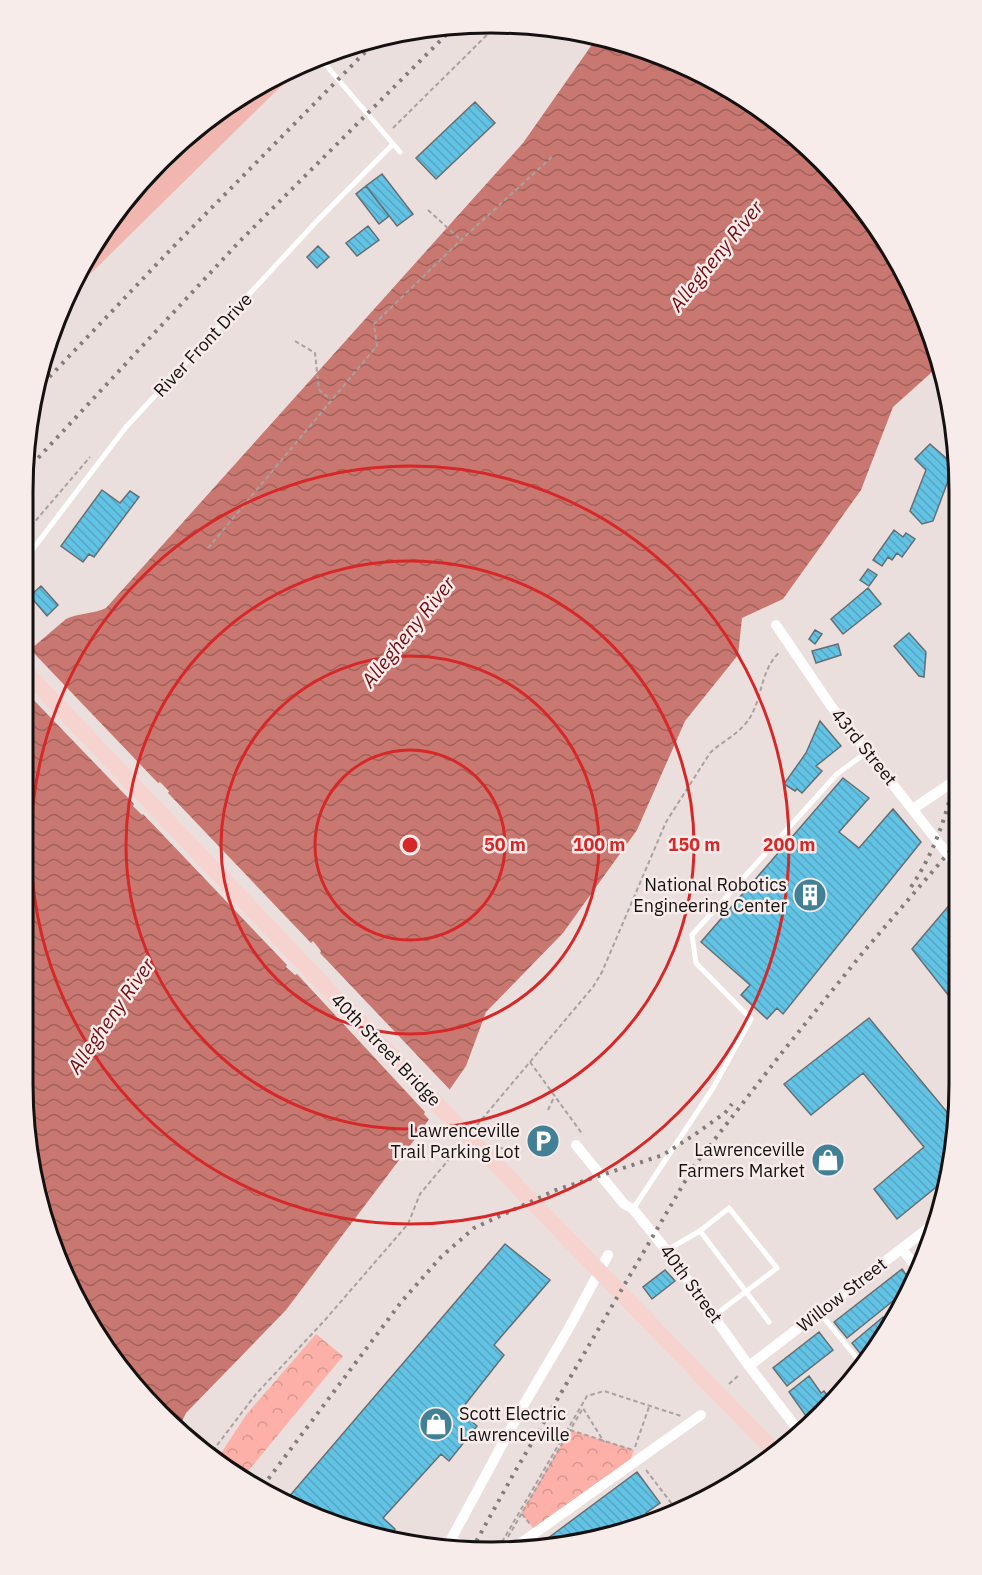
<svg xmlns="http://www.w3.org/2000/svg" width="982" height="1575" viewBox="0 0 982 1575" font-family="'IBM Plex Sans',sans-serif">
<style>
.park{fill:url(#park-crowns)}
.water{fill:url(#water-waves)}
.pier{fill:#eadfdd}
.building{fill:url(#building-back-hatch);stroke:#656e72;stroke-width:1.5}
.lines{fill:none;stroke-linecap:round;stroke-linejoin:round}
.path{stroke:#a9a19f;stroke-width:2;stroke-dasharray:4.5 3;stroke-linecap:butt}
.lane{stroke:#fff;stroke-width:5}
.street{stroke:#fff;stroke-width:10}
.primary{stroke:#f7d3cf;stroke-width:16}
.highway{stroke:#f1b6af;stroke-width:20}
.rail{stroke:#847c7b;stroke-width:4;stroke-dasharray:3 6;stroke-linecap:butt}
.ring{fill:none;stroke:#d62828;stroke-width:3}
.labels{text-anchor:middle;stroke-width:5;stroke-linejoin:round;paint-order:stroke}
.street-label{font-size:18px;fill:#141110;stroke:#f8eceb}
.poi-label{font-size:18px;fill:#141110;stroke:#f8eceb;text-anchor:end}
.water-label{font-size:20px;font-style:italic;fill:#710d12;stroke:#f8eceb}
.rim{fill:none;stroke:#141110;stroke-width:3}
.centre{fill:#d62828;stroke:#f8eceb;stroke-width:3}
.ring-label{font-size:18px;text-anchor:middle;font-weight:bold;fill:#d62828;stroke:#f8eceb;stroke-width:5;stroke-linejoin:round;paint-order:stroke}
</style>
<defs>
<pattern id="park-crowns" width="20" height="18" patternUnits="userSpaceOnUse" patternTransform="scale(1.5)"><rect width="20" height="18" fill="#fcb0a8"/><path d="M2 6a3 3 0 1 1 6 0M12 15a3 3 0 1 1 6 0" fill="none" stroke="#d79690"/></pattern>
<pattern id="water-waves" width="16" height="10" patternUnits="userSpaceOnUse" patternTransform="scale(1.5)"><rect width="16" height="10" fill="#c97871"/><path d="M0 5q4-4 8 0t8 0" fill="none" stroke="#a2615b"/></pattern>
<pattern id="building-back-hatch" width="6" height="6" patternUnits="userSpaceOnUse" patternTransform="scale(1.5)"><rect width="6" height="6" fill="#63c3e5"/><path d="M-1 5l2 2M0 0l6 6M5-1l2 2" fill="none" stroke="#55a6c3"/></pattern>
</defs>
<rect width="100%" height="100%" fill="#eadfdd"/>
<!-- park -->
<path class="park" d="M316,1334L343,1356L244,1476L216,1461L246,1415Z
M570,1430L634,1450L630,1461L534,1529L521,1513Z"/>
<!-- water -->
<path class="water" d="M598,36L613,39L699,71L776,120L862,206L911,283L941,364L893,407L861,490L783,599L742,618L738,655L685,721L637,830L563,933L486,1012L466,1066L418,1135L286,1310L186,1413L179,1427L102,1345L47,1234L23,1084L25,654L66,619C79,613 93,614 106,608L523,143Z"/>
<!-- pier -->
<path class="pier" d="M28,647L158,783L160,782L169,791L168,793L311,943L313,941L321,951L320,953L452,1092L431,1122L424,1114L425,1112L297,974L295,975L286,967L287,965L143,814L142,815L133,806L134,804L25,691V650Z"/>
<!-- building -->
<path class="building" d="M475,102L495,123L436,179L416,158Z
M382,174L413,214L397,226L366,186Z
M366,186L389,216L379,224L356,194Z
M368,226L379,240L357,256L346,243Z
M318,246L329,257L317,268L307,257Z
M930,444L954,465L933,521L922,524L910,511L926,470L915,459Z
M102,490L120,503L130,491L139,497L94,557L89,554L83,562L61,546Z
M894,530L903,537L906,533L915,539L902,557L897,553L892,560L888,557L882,566L873,560Z
M868,569L877,575L869,586L860,580Z
M41,586L58,605L47,616L30,596Z
M868,588L881,604L843,634L831,619Z
M815,630L822,634L815,644L809,639Z
M909,633L926,652L924,677L919,676L894,646Z
M838,644L841,655L816,663L812,651Z
M820,721L841,746L816,766L822,771L802,793L797,789L795,791L784,784L806,753Z
M843,778L869,798L839,832L859,848L893,809L921,842L783,1014L777,1008L767,1019L741,995L750,985L701,942Z
M957,896L956,1005L912,949Z
M869,1018L956,1123V1145L946,1179L897,1219L874,1189L924,1147L863,1073L811,1115L784,1084Z
M505,1244L550,1280L494,1345L504,1355L460,1411L477,1426L449,1461L441,1454L383,1518L395,1529L390,1536L340,1528L287,1499Z
M902,1269L912,1283L909,1288L847,1338L834,1322Z
M665,1270L675,1281L652,1299L643,1287Z
M883,1317L889,1324L867,1362L852,1343Z
M819,1332L833,1350L787,1386L773,1368Z
M809,1376L821,1393L824,1391L829,1398L806,1416L789,1392Z
M829,1398L830,1399L809,1419L806,1416Z
M637,1472L660,1503L646,1513L651,1519L613,1536L536,1547Z"/>
<g class="lines">
<!-- path -->
<path class="path" d="M393,128L498,24
M428,210L461,240
M295,341L315,353L319,390L331,399
M26,532L90,457
M208,548L377,346L374,324L461,240L553,156
M530,1062L583,1135
M548,1110L555,1095
M477,1125L593,987L602,972L666,822L710,753C721,742 737,735 746,723C763,703 759,670 780,652
M499,1148L521,1151
M729,1384L740,1374
M570,1430L633,1450
M635,1447L649,1407
M208,1457L256,1394L325,1320L408,1224L420,1194L460,1146
M646,1470L675,1508
M522,1514L530,1524
M508,1537L583,1408L604,1442
M502,1542L587,1396L604,1391L681,1416"/>
<!-- lane -->
<path class="lane" d="M319,57L400,152
M26,558L126,427L316,222L393,144
M633,1209L713,1088L751,1019L696,963L692,935L837,774L867,752
M700,1231L769,1322
M667,1250L700,1231L729,1208L777,1268L715,1315
M820,1313L864,1367"/>
<!-- street -->
<path class="street" d="M776,625L831,706L957,866
M913,809L957,779
M576,1145L624,1204L633,1209L667,1251L749,1366L798,1430
M902,1249L919,1271
M749,1366L935,1223
M452,1540L468,1549
M448,1545L523,1406L570,1326L608,1255
M511,1550L701,1415"/>
<!-- primary -->
<path class="primary" d="M25,671L439,1106L775,1452"/>
<!-- highway -->
<path class="highway" d="M85,265L276,77"/>
<!-- rail -->
<path class="rail" d="M37,390L176,244L378,39
M26,471L239,242L455,26
M911,887C936,850 947,813 957,771
M263,1486L402,1301L441,1257L474,1228L556,1190L663,1155L694,1135L725,1113L732,1104
M472,1549L513,1475L694,1166L784,1050L865,950L957,843"/>
</g>
<!-- distance rings -->
<g class="ring">
<circle cx="410" cy="845" r="95"/>
<circle cx="410" cy="845" r="189"/>
<circle cx="410" cy="845" r="284"/>
<circle cx="410" cy="845" r="379"/>
</g>
<!-- icons -->
<defs>
<symbol id="building-disc" viewBox="-11 -11 22 22"><circle r="9.5" fill="#428096" stroke="#f8eceb"/><path d="M-4-6H4V6H1V3H-1V6H-4ZM-2.5-4.3h1.7v1.8h-1.7ZM.8-4.3h1.7v1.8H.8ZM-2.5-1h1.7V.8h-1.7ZM.8-1h1.7V.8H.8Z" fill="#fff"/></symbol>
<symbol id="parking-disc" viewBox="-11 -11 22 22"><circle r="9.5" fill="#428096" stroke="#f8eceb"/><path d="M-3.5-5.5H1a3.5 3.5 0 0 1 0 7H-1V5.5H-3.5ZM-1-3.4V-.6H.8a1.4 1.4 0 0 0 0-2.8Z" fill="#fff"/></symbol>
<symbol id="shop-disc" viewBox="-11 -11 22 22"><circle r="9.5" fill="#428096" stroke="#f8eceb"/><path d="M-5-2.5h2.3a2.7 3.5 0 0 1 5.4 0H5L5.5 6h-11ZM-1.5-2.5h3a1.5 2.3 0 0 0-3 0Z" fill="#fff"/></symbol>
</defs>
<g fill-rule="evenodd">
<use href="#building-disc" x="791" y="876" width="38" height="38"/>
<use href="#parking-disc" x="524" y="1122" width="38" height="38"/>
<use href="#shop-disc" x="809" y="1141" width="38" height="38"/>
<use href="#shop-disc" x="417" y="1405" width="38" height="38"/>
</g>
<g class="labels">
<!-- street labels -->
<g class="street-label">
<text transform="translate(203 345) rotate(-47)" y="6">River Front Drive</text>
<text transform="translate(864 747) rotate(51)" y="6">43rd Street</text>
<text transform="translate(386 1050) rotate(46)" y="6">40th Street Bridge</text>
<text transform="translate(691 1284) rotate(54)" y="6">40th Street</text>
<text transform="translate(842 1295) rotate(-38)" y="6">Willow Street</text>
</g>
<!-- poi labels -->
<g class="poi-label">
<text x="787" y="891">National Robotics<tspan x="787" dy="21">Engineering Center</tspan></text>
<text x="520" y="1137">Lawrenceville<tspan x="520" dy="21">Trail Parking Lot</tspan></text>
<text x="805" y="1156">Lawrenceville<tspan x="805" dy="21">Farmers Market</tspan></text>
<text x="459" y="1420" text-anchor="start">Scott Electric<tspan x="459" dy="21">Lawrenceville</tspan></text>
</g>
<!-- water labels -->
<g class="water-label">
<text transform="translate(716 256) rotate(-51)" y="7">Allegheny River</text>
<text transform="translate(408 632) rotate(-51)" y="7">Allegheny River</text>
<text transform="translate(111 1016) rotate(-55)" y="7">Allegheny River</text>
</g>
</g>
<!-- crop -->
<path d="M0 0H982V1575H0ZM491 33H491A458 458 0 0 1 949 491V1084A458 458 0 0 1 491 1542H491A458 458 0 0 1 33 1084V491A458 458 0 0 1 491 33Z" fill="#f8eceb" fill-rule="evenodd"/>
<path class="rim" d="M491 33H491A458 458 0 0 1 949 491V1084A458 458 0 0 1 491 1542H491A458 458 0 0 1 33 1084V491A458 458 0 0 1 491 33Z"/>
<circle cx="410" cy="845" r="9" class="centre"/>
<g class="ring-label">
<text x="505" y="851">50 m</text>
<text x="599" y="851">100 m</text>
<text x="694" y="851">150 m</text>
<text x="789" y="851">200 m</text>
</g>
</svg>
